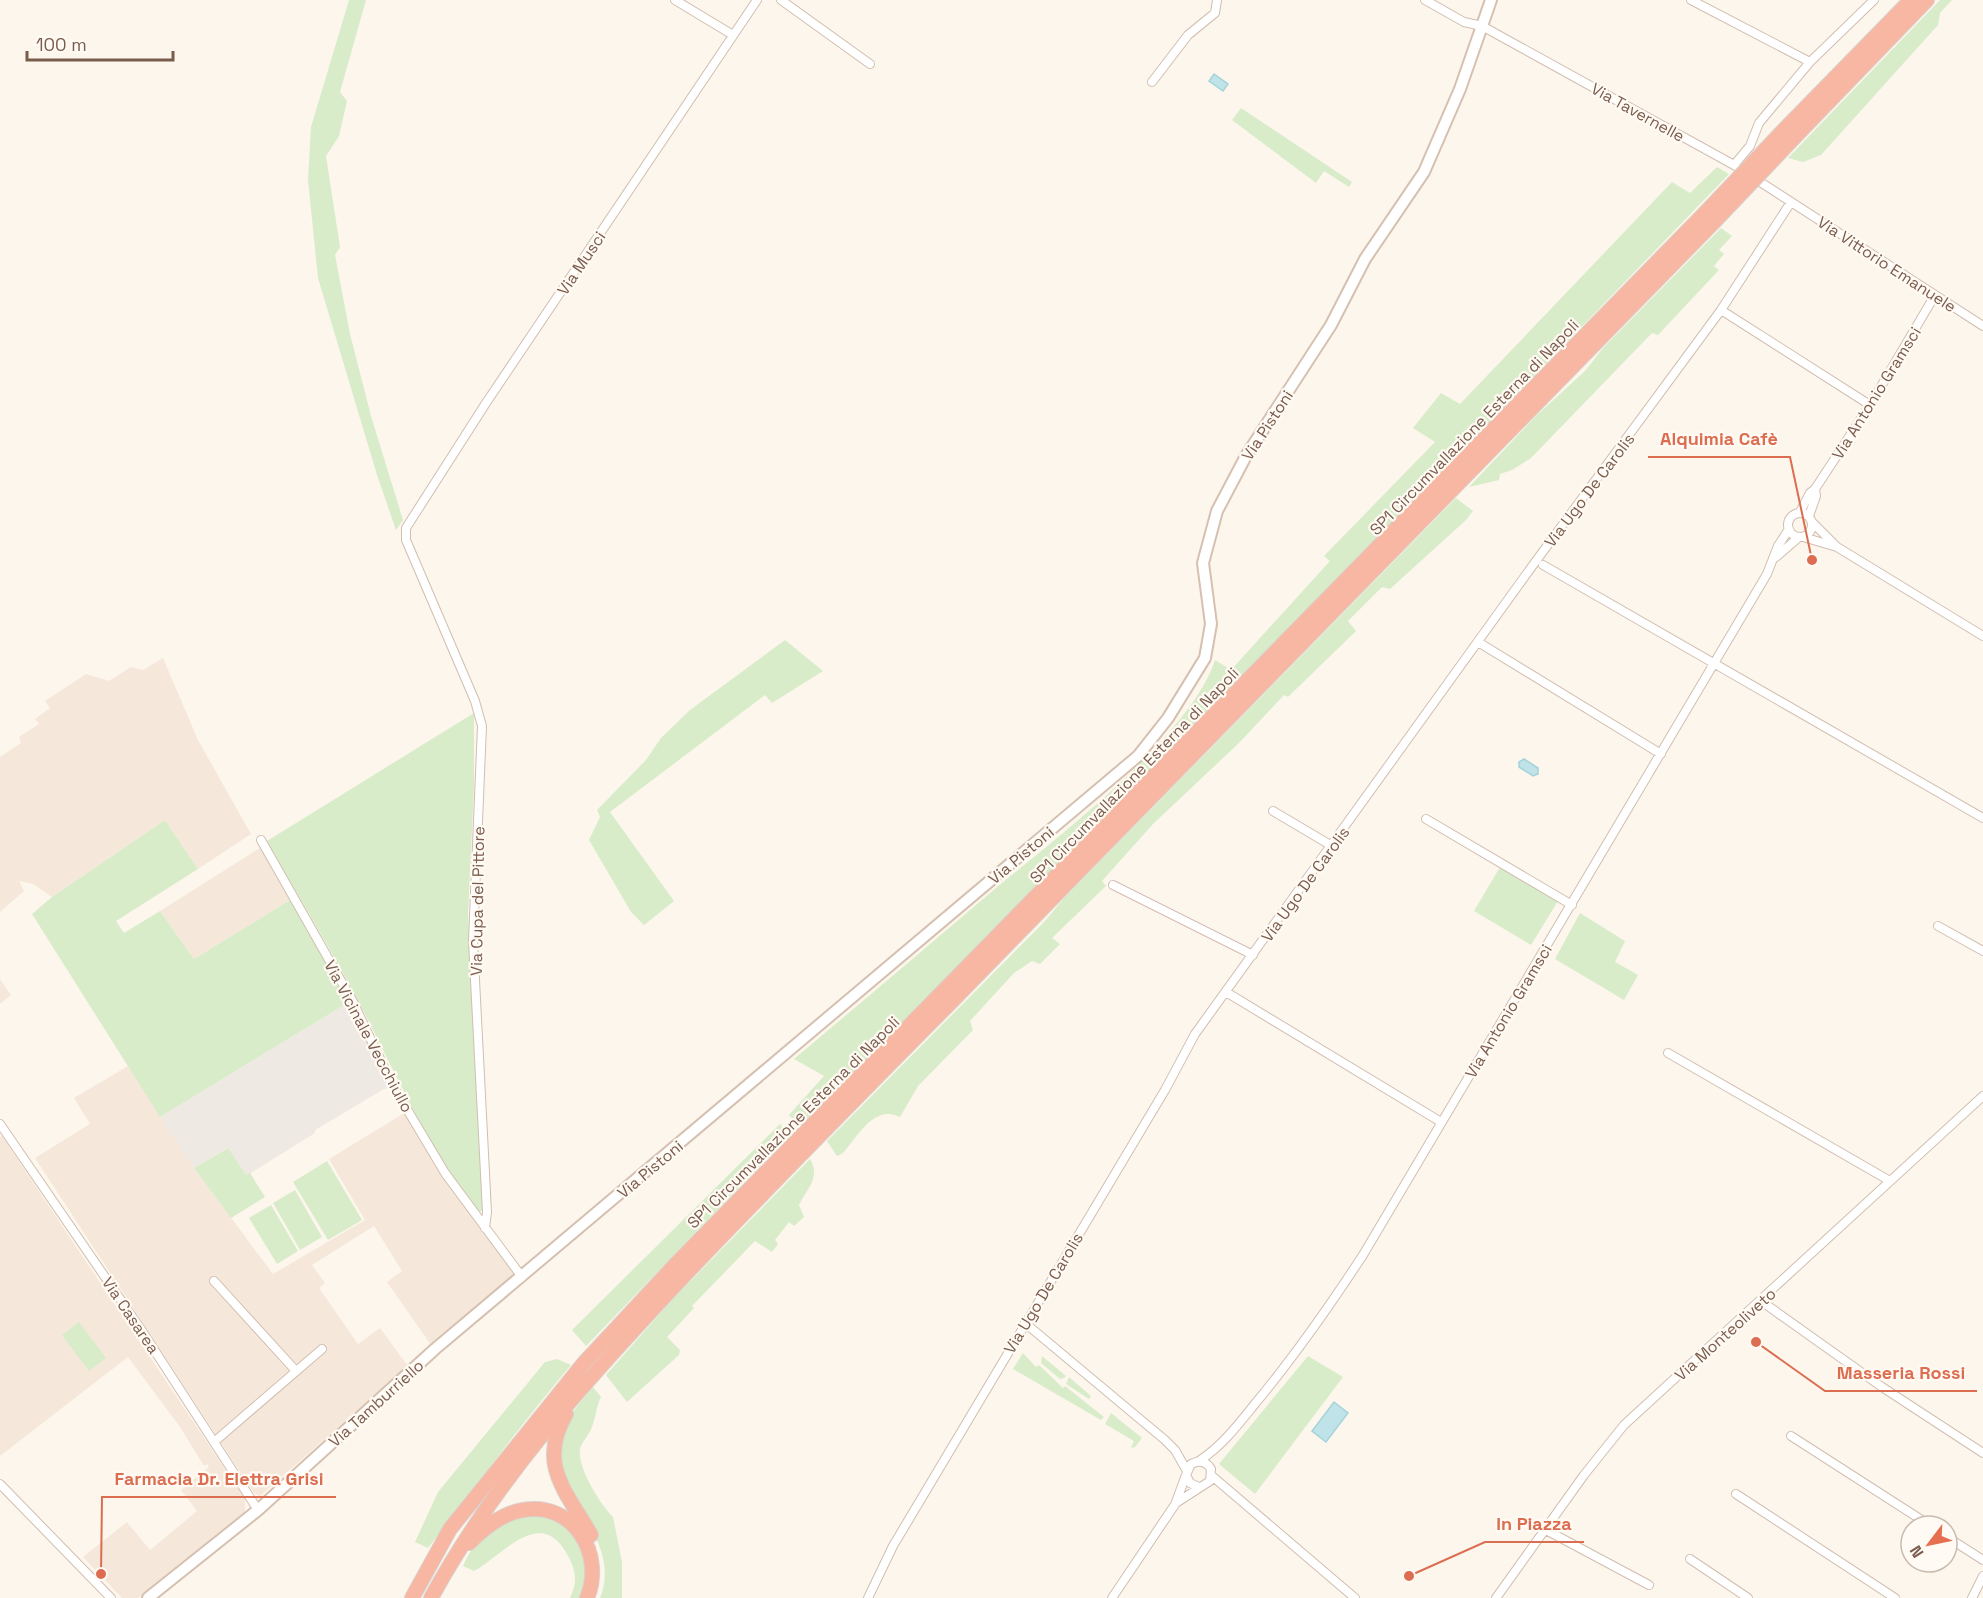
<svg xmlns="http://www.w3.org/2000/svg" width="1983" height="1598" viewBox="0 0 1983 1598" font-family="'Space Grotesk',sans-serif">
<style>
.residential{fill:#f5e8da}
.industrial{fill:#efe9e4}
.green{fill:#d8ecc9}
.water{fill:#bfe3e8;stroke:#a5d3da;stroke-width:1.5}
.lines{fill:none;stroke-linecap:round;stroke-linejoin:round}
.street-casing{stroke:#d1beb0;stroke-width:10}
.secondary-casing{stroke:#d6c0b0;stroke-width:14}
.highway-casing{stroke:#dad1cd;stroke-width:16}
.street{stroke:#fff;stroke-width:8}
.secondary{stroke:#fff;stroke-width:10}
.highway{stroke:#f7b7a3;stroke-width:14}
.highway-bridge-casing{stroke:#dad1cd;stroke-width:16;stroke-linecap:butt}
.highway-bridge{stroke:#f7b7a3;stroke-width:14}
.labels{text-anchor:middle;stroke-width:4.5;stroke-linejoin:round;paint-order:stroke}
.street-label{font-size:16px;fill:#7a5c4d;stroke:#fffaf3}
.leader{fill:none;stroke:#dc6d51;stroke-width:2}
.callout-dot{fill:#dc6d51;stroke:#fffaf3;stroke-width:2}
.callout-label{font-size:18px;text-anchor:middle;font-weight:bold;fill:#dc6d51;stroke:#fffaf3;stroke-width:4.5;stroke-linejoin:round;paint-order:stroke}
</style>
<rect width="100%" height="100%" fill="#fdf6ec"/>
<!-- residential -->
<path class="residential" d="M163,658L198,740L251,834L198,869L165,820L52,897L33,884L19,881L24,891L0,912V757L21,743L19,737L39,724L35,719L50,708L45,701L86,674L109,681L131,667L143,670Z
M260,848L290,900L194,959L160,911Z
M0,979L11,995L0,1004Z
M128,1066L194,1168L273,1274L365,1220L329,1159L406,1112L442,1174L514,1274L431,1345L387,1282L402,1271L374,1226L312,1265L325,1283L319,1288L358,1344L380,1328L408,1366L260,1496L254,1493L35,1158L90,1124L74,1098Z
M2,1136L245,1499V1513L138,1598H122L83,1557L127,1522L150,1550L197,1511L181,1490L209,1467L207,1464L204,1466L180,1427L128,1357L0,1456V1137Z"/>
<!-- industrial -->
<path class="industrial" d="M349,1002L392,1088L384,1089L315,1130V1133L246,1176L227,1148L194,1168L160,1117Z"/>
<!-- green -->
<path class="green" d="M349,0H366L340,92L347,101L339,136L326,156L340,247L335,255L350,334L371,416L403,520L396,530L377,475L318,278L308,180L311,127Z
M1940,0H1952L1940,13L1938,25L1821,155L1803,162L1788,158Z
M1241,108L1352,182L1349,187L1324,171L1316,183L1232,120Z
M1717,167L1729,174L1347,570L799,1127L789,1115L824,1076L794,1059C862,1002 929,945 996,888C1058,837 1191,735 1215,660L1231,670L1330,561L1324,556L1435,442L1413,428L1441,393L1460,404L1672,182L1690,193Z
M1721,228L1732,236L1719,250L1724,254L1714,266L1719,270L1658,335L1652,333L1531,458L1512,470L1500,474L1499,480L1469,487L1536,416L1585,371L1603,348Z
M1456,498L1473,511L1466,520L1390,589L1382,587L1348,621L1356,631L1288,697L1284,695L1240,742L1153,824L1102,881L1106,886L1052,938L1060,944L1040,964L1032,961L1014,973L970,1021L973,1030L918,1086L900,1117C874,1104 858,1136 843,1153L837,1156L827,1141L1045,921L1065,897Z
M785,640L823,671L772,703L765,695L610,812L674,901L644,925L631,912L589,840L600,817L597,810L646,760L661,738L690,710Z
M474,713V787L468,914L483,1209L479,1213C432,1154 402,1087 368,1020C337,959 301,901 267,841Z
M165,820L198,869L116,921L124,933L160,911L194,959L290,900L349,1002L160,1117L32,914L52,897Z
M1500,867L1558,901L1531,945L1474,911Z
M1580,913L1625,941L1615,962L1638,975L1624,1000L1555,959Z
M780,1124L789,1136L586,1346L572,1330Z
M228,1148L246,1175L250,1173L265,1197L231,1218L194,1168Z
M810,1159C821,1178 807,1188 799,1205L804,1217L794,1226L789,1222L775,1240L778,1244L772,1252L755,1241L692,1306L694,1308L667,1337L680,1350L679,1355L627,1402L606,1375L671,1301Z
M327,1161L362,1220L328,1240L293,1182Z
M295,1190L322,1237L300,1250L273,1203Z
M271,1205L298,1251L277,1264L249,1218Z
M79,1322L106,1358L89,1371L62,1335Z
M1023,1353L1036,1367L1039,1365L1063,1388L1065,1386L1104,1417L1101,1420L1013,1369Z
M1042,1356L1066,1376L1064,1378L1060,1379L1041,1363Z
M1308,1356L1343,1377L1255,1494L1219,1464Z
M557,1359L571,1365C521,1424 475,1487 428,1548L415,1542L438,1492L545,1362Z
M1069,1377L1091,1396L1089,1399L1066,1384Z
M593,1387L601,1397C596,1407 596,1418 591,1429C589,1435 581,1443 580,1449C577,1468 601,1505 613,1517L622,1562V1598H600C623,1541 557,1500 559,1446C560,1423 580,1403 593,1387Z
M1111,1413L1142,1438L1135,1447L1131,1448L1134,1441L1105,1424Z
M543,1515L567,1526L587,1556L584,1598H570C578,1581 576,1570 567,1554C540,1505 502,1556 474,1571L463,1566C478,1530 505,1517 543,1515Z"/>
<!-- water -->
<path class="water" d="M1214,74L1228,84L1223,91L1209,81Z
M1524,759L1538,768V774L1533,776L1519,767V762Z
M1334,1402L1348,1413L1326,1442L1312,1431Z"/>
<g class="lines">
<defs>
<path id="street" d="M675,0L733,35
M781,0L870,64
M1425,0L1464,22L1482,26L1734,165L1983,326
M1691,0L1810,62
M1152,82L1188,35L1215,13L1217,0
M1734,165L1750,146L1759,123L1810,62L1874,0
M1721,310L1870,405
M1800,512L1810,493L1815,489L1870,405L1935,295
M1788 525a12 12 0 1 1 24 0a12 12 0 1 1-24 0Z
M1809,516L1816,496L1815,489
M1812,522L1837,547L1983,636
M1803,537L1837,547
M1776,557L1799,537
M1543,565L1983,818
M1478,642L1661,754
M1273,811L1332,846
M1426,819L1572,905
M261,840L353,1002L392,1084L445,1173L522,1277
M1113,885L1253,955
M1938,926L1983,951
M1226,992L1441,1122
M1668,1053L1890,1181
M0,1124L140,1328L258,1510
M485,1228L487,1212L473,941L482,726L475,701L406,540V528L486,403L757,0
M214,1281L296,1371
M1761,1301L1882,1387L1983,1453
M1025,1323L1165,1440L1175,1450L1187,1471
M1791,1436L1931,1526
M214,1442L322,1349
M1199,1461C1222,1446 1237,1426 1254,1405C1294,1357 1329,1307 1363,1255L1767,574L1778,546L1789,529
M1212,1476L1355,1598
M0,1484L111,1598
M1736,1494L1895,1598
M1176,1502L1186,1475
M1546,1530L1649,1585
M1947,1537L1983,1560
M1690,1559L1748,1598
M868,1598L893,1546L1165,1090L1195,1034L1533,565L1721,310L1791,202
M1112,1598L1176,1503L1210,1481L1211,1469C1206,1461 1199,1460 1191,1464L1186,1475L1190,1483L1199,1487
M1496,1598L1584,1475L1624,1425L1983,1096
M1972,1598L1983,1576"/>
<path id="secondary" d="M148,1598L258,1510L435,1349L1138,756L1168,718L1205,658L1211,624L1203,563L1217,511L1246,456L1331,325L1365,259L1424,172L1460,89L1491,0"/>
<path id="highway" d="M1781,133L1911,0
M1790,142L1927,0
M566,1414C537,1464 566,1491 591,1535
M469,1543C484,1528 502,1513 523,1510C574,1501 605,1555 587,1598
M412,1598L450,1529L584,1363L675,1265L1704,214
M431,1598C497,1477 588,1378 681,1279C770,1185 861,1093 952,1001C1207,743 1460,483 1713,223"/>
</defs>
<!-- street casing -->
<use href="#street" class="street-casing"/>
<!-- secondary casing -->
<use href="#secondary" class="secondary-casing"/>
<!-- highway casing -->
<use href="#highway" class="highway-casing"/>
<!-- street -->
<use href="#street" class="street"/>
<!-- secondary -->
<use href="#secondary" class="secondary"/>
<!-- highway -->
<use href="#highway" class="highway"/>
<defs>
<path id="highway-bridge" d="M1704,214L1781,133
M1713,223L1790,142"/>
</defs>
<!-- highway-bridge casing -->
<use href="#highway-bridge" class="highway-bridge-casing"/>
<!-- highway-bridge -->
<use href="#highway-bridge" class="highway-bridge"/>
</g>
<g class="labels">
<!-- street labels -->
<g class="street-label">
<text transform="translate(1638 112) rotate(29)" y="6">Via Tavernelle</text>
<text transform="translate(581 263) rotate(-56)" y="6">Via Musci</text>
<text transform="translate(1887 264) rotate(33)" y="6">Via Vittorio Emanuele</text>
<text transform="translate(1876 393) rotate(-58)" y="6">Via Antonio Gramsci</text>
<text transform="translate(1267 425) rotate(-57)" y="6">Via Pistoni</text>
<text transform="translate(1474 427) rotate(-46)" y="6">SP1 Circumvallazione Esterna di Napoli</text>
<text transform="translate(1589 490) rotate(-53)" y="6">Via Ugo De Carolis</text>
<text transform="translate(1134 775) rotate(-46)" y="6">SP1 Circumvallazione Esterna di Napoli</text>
<text transform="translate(1021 855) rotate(-40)" y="6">Via Pistoni</text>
<text transform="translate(1305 884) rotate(-54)" y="6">Via Ugo De Carolis</text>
<text transform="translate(477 901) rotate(-89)" y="6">Via Cupa del Pittore</text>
<text transform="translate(1508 1011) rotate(-59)" y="6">Via Antonio Gramsci</text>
<text transform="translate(369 1036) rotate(62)" y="6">Via Vicinale Vecchiullo</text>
<text transform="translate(793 1122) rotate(-45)" y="6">SP1 Circumvallazione Esterna di Napoli</text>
<text transform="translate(650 1169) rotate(-40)" y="6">Via Pistoni</text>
<text transform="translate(1043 1293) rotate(-59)" y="6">Via Ugo De Carolis</text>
<text transform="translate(131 1315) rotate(56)" y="6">Via Casarea</text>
<text transform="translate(1725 1334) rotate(-42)" y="6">Via Monteoliveto</text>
<text transform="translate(376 1403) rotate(-42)" y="6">Via Tamburriello</text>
</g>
</g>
<!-- callouts -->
<path class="leader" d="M1812 560L1790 457H1648M1756 1342L1825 1391H1977M101 1574L102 1497H336M1409 1576L1485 1542H1584"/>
<g class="callout-dot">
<circle cx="1812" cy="560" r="6"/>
<circle cx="1756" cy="1342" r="6"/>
<circle cx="101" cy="1574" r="6"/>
<circle cx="1409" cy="1576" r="6"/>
</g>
<g class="callout-label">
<text x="1719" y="445">Alquimia Cafè</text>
<text x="1901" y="1379">Masseria Rossi</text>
<text x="219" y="1485">Farmacia Dr. Elettra Grisi</text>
<text x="1534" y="1530">In Piazza</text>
</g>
<!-- north arrow -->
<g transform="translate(1929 1544) rotate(238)"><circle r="28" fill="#fffaf3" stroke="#cabbb1" stroke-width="1.5"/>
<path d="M0-4.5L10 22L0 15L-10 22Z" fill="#e76f51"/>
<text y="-9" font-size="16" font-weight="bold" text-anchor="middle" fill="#7a5c4d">N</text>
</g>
<!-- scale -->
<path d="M27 51v9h146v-9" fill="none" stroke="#7a5c4d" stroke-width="3"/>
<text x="36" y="51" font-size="18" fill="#7a5c4d" stroke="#fffaf3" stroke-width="4.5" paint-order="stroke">100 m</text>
</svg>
